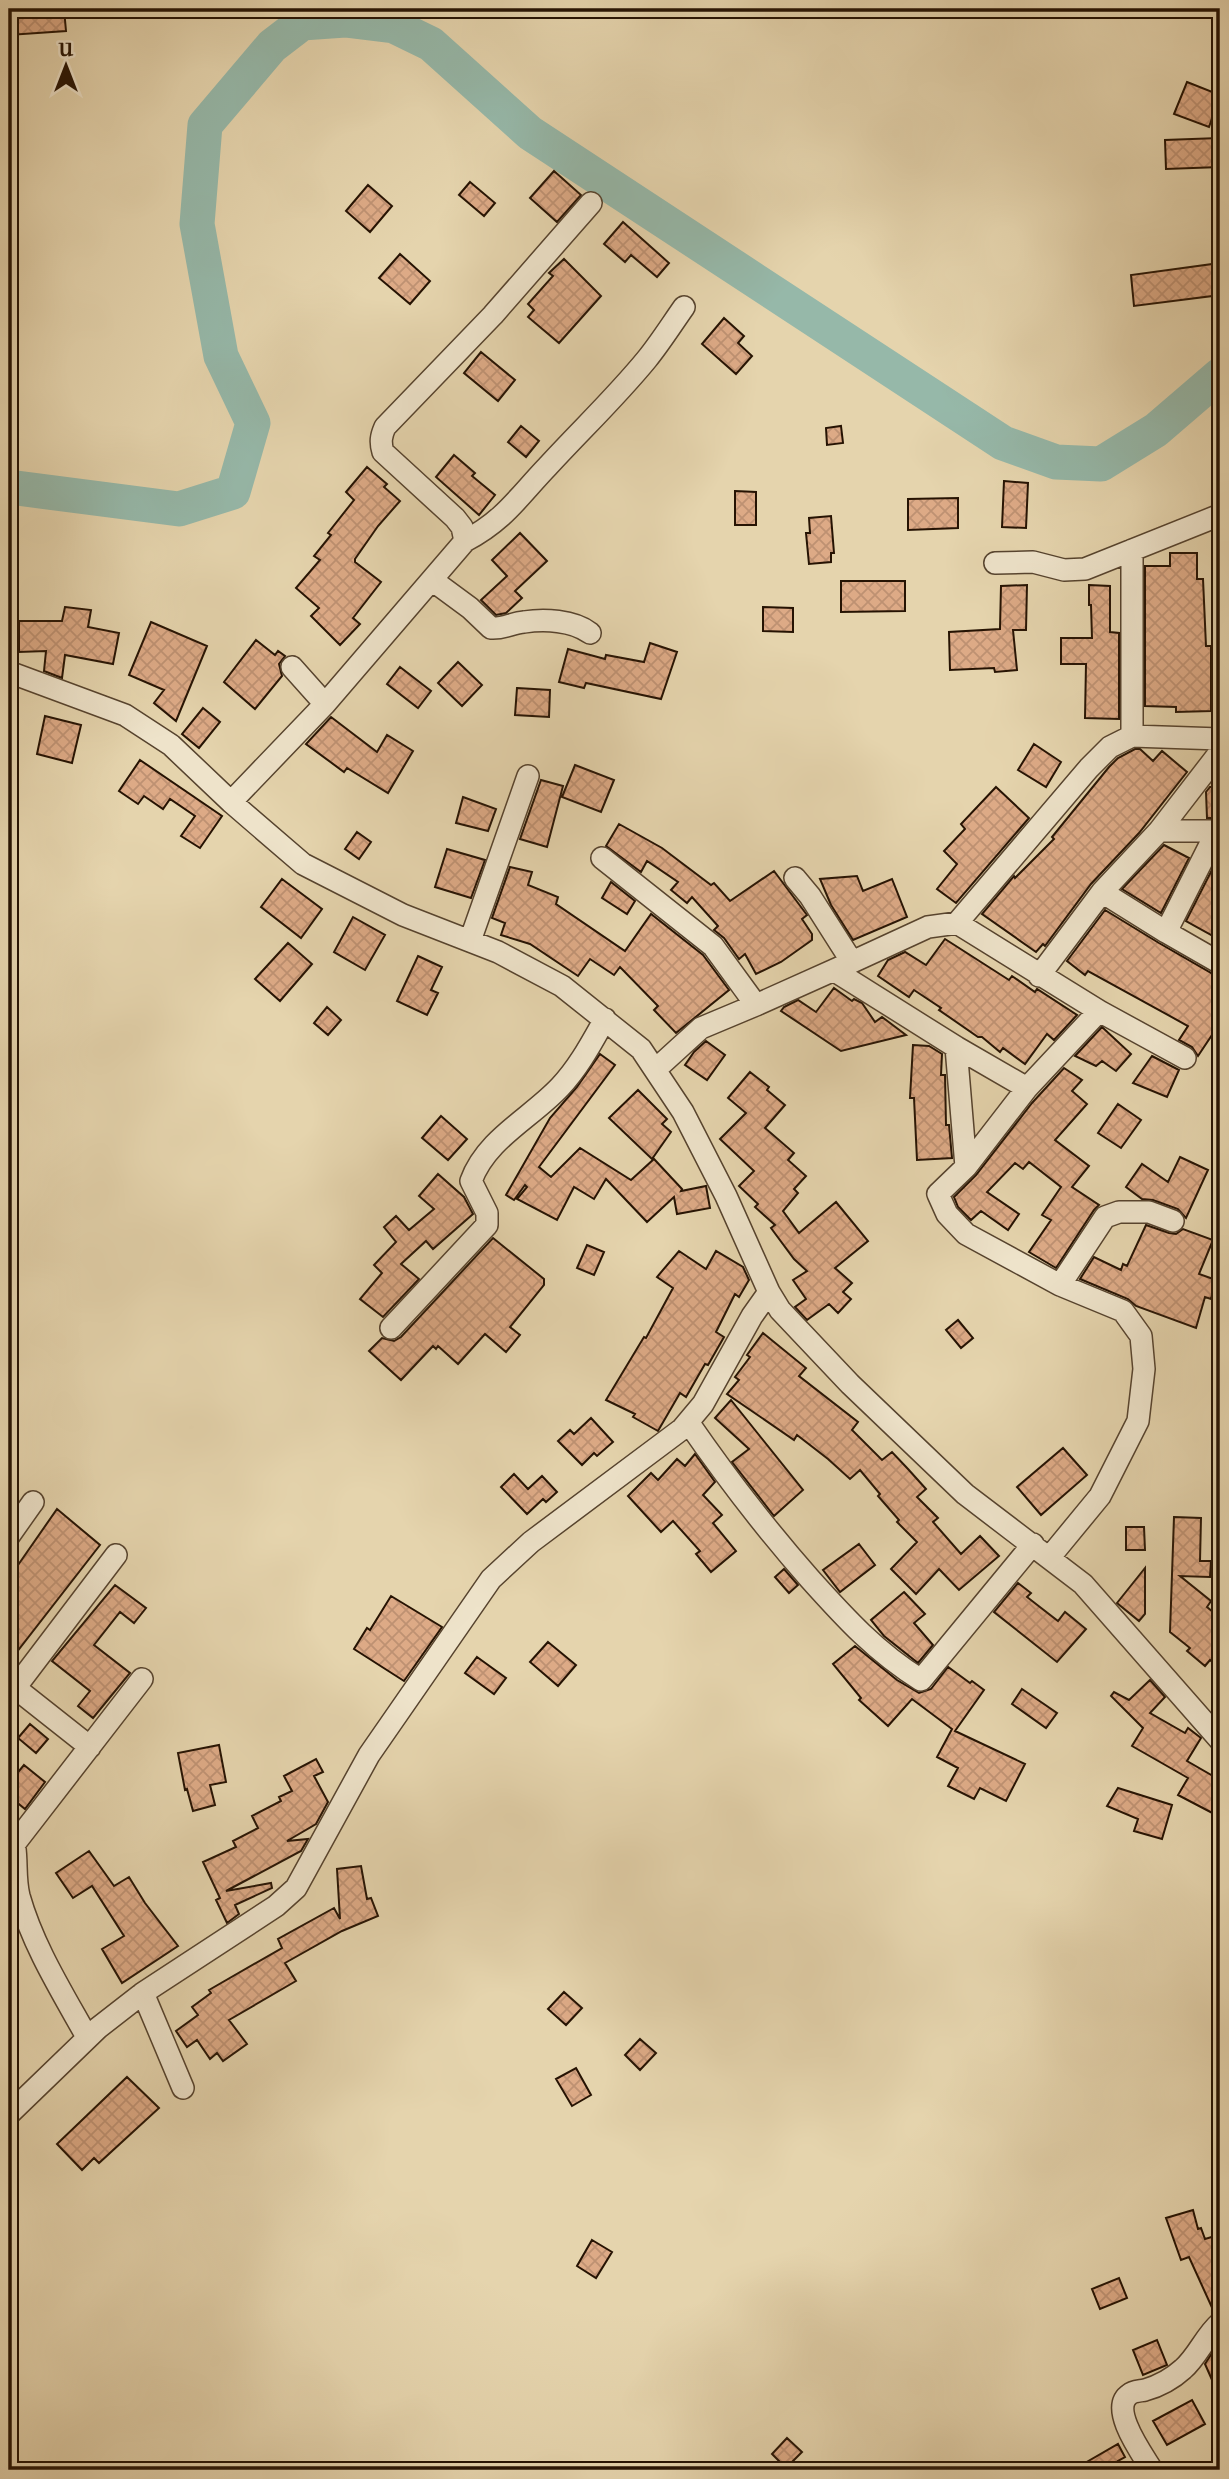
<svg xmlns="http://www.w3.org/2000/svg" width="1229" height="2479" viewBox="0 0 1229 2479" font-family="'IM FELL French Canon',serif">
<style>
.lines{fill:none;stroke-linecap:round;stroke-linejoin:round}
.river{stroke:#96b8a9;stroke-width:35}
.building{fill:url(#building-cross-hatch);stroke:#261303;stroke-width:2}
.minor-casing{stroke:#56432e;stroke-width:24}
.minor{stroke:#eee3ca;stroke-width:21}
</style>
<defs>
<pattern id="building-cross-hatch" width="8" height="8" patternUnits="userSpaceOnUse" patternTransform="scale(1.75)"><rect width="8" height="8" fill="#ddaa86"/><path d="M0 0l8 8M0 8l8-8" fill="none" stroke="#be9172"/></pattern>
</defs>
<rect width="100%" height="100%" fill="#e5d4ad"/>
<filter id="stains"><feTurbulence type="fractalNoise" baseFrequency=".00286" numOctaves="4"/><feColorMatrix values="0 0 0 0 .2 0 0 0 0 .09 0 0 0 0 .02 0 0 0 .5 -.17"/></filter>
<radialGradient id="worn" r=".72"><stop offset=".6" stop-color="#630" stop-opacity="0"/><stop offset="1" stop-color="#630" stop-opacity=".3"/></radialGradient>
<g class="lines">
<!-- river -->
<path class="river" d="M9,487L179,509L233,492L253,423L221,356L197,224L205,125L272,46L302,23L345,20L394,26L431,44L530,133L1003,443L1056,462L1101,464L1156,430L1220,375"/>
</g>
<!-- building -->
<path class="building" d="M30,9H64L66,31L9,35V15L30,13Z
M1187,82L1220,95L1209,127L1174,114Z
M1219,138L1220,167L1166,169L1165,140Z
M554,171L581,195L557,222L530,198Z
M470,182L495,203L484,216L459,195Z
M368,185L392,206L370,232L346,211Z
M623,222L669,263L657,277L631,255L625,262L604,244Z
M400,254L430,281L410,304L379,278Z
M564,259L601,296L559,343L528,317L534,310L528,304L553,276L549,273Z
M1220,263V295L1134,306L1131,275Z
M724,318L744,336L738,343L752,356L736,374L702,344Z
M481,352L515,380L498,401L464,373Z
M521,426L539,441L526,457L508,442Z
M841,426L843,443L827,445L826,428Z
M454,455L475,473L472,476L495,495L479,515L436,477Z
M367,467L387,484L384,487L400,501L378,526L355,559V562L381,582L353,618L360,624L340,645L311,616L319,608L296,588L320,560L314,556L331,535L328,533L354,500L346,492Z
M1004,481L1028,483L1026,528L1002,527Z
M735,491L756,492V525H735Z
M958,498V528L908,530V499Z
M831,516L834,553H831V562L809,564L806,533H810L809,518Z
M520,533L547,561L515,591L522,598L506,613L496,615L481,600L507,576L492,560Z
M1170,553H1197V579H1203L1206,646H1211V711L1176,712V707L1145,706V566H1170Z
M841,581H905V611L841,612Z
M1027,585L1026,630H1013L1017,670L995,672L994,668L950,670L949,632L1000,629L1001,586Z
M1089,585L1110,586V632L1119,633V719L1085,718L1086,664H1061V638H1092L1091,605H1089Z
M65,607L91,610L88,627L119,633L113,664L65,655L62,678L44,671L46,651L19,652V621H62Z
M763,607L793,608V632L763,631Z
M151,622L207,646L176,721L154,703L164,690L129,675Z
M256,640L275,655L278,651L285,656L279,664L282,676L255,709L224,682Z
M650,643L677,652L661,699L586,683L584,688L559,682L568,649L605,659L606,655L644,662Z
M458,662L482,685L462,706L438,683Z
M400,667L431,691L418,708L387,684Z
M517,688L550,690L549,717L515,715Z
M203,708L220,722L199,748L182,734Z
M45,716L81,725L72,763L37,754Z
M331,717L377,752L387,735L413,751L388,793L347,768L344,772L306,744Z
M1034,744L1061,762L1046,787L1018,770Z
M1135,749H1140L1153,761L1162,751L1187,772L1139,833L1091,884L1045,946L1043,944L1036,952L982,914L1014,876L1015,878L1054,839L1052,837L1109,767L1118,758Z
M140,760L222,816L200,848L181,836L195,816L170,799L163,809L144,796L138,804L119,791Z
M575,765L614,780L601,812L562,797Z
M541,780L563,786L547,847L520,839Z
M996,787L1029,818L956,903L937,889L957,864L944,851L965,829L961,824Z
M1210,787H1220V818H1207L1206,792Z
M463,797L496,809L488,831L456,823Z
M619,824L662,848L711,885L714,883L730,901L774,871L807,915L802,919L812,934V940L781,962L756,974L745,954L739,959L724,938L714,930L718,926L692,897L687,903L671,890L678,882L647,861L641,872L606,846Z
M357,832L371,842L359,859L345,849Z
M1164,845L1189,858L1161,913L1122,889Z
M447,849L485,860L471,898L435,887Z
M1220,854V948L1217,946L1220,940L1186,921Z
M510,867L532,872L528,885L558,897L556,904L625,951L651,914L703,955L729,990L676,1033L654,1010L658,1006L620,967L614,975L590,959L578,976L530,944L501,935L505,923L492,918Z
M857,876L863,891L892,879L907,917L853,940L831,905L820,879Z
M282,879L322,909L301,938L261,907Z
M611,882L635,901L627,914L602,898Z
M1105,910L1159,943L1213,974L1220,976V1036L1214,1032L1198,1056L1192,1047L1179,1040L1188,1026L1088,971L1085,975L1067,961Z
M353,917L385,935L365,970L334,952Z
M945,939L1009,980L1012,976L1035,992L1037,989L1077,1015L1054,1040L1047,1034L1025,1064L1003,1048L1000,1052L982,1037H978L939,1010L941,1008L914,990L909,997L878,976L888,960L905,952L926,965Z
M288,943L312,964L280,1001L255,979Z
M418,956L442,967L431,990L438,993L427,1015L397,1001Z
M834,988L852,1001L854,999L862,1003L875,1022L882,1017L906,1035L841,1051L781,1011L784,1007L798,1000L816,1012Z
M327,1007L341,1020L328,1035L314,1023Z
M1102,1027L1131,1054L1116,1071L1102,1061L1096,1066L1075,1056Z
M706,1041L725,1055L707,1080L685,1065L694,1052Z
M913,1045L929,1046L942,1054L941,1075H945L946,1125H949L952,1158L917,1160L914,1098H910Z
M600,1054L615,1065L539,1167L551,1177L580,1148L631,1180L654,1159L682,1189L681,1191L706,1186L710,1208L677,1214L674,1197L647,1222L606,1179L594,1199L574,1187L557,1220L517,1199L527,1187L525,1185L514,1200L506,1195L550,1118L577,1087Z
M1152,1056L1179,1070L1167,1097L1133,1083Z
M1064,1068L1082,1080L1072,1091L1087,1104L1055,1140L1089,1166L1072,1187L1099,1205L1094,1210L1056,1268L1029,1252L1051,1220L1042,1215L1061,1187L1029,1162L1023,1169L1015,1163L987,1192L1019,1214L1008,1230L981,1211L971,1220L958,1207L954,1197L976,1175L1032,1103Z
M750,1072L769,1087L767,1090L785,1105L765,1128L794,1153L788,1160L806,1176L794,1189L798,1193L783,1211L799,1233L836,1202L868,1241L835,1268L852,1283L843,1292L851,1299L838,1313L829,1304L807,1320L795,1307L806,1299L793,1280L807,1271L794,1259L771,1228L775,1225L755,1207L758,1204L739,1186L754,1171L720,1139L746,1113L728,1098Z
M638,1090L667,1119L662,1124L671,1132L652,1159L609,1118Z
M1118,1104L1141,1120L1121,1148L1098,1133Z
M441,1116L467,1139L448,1160L422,1138Z
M1180,1157L1208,1170L1186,1218L1178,1209L1153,1200L1142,1199L1126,1187L1142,1164L1168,1182Z
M438,1174L464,1197L473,1214L433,1249L426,1241L401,1264L419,1279L383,1317L360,1299L382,1273L374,1265L396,1242L384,1227L396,1216L409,1230L434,1209L419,1196Z
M1146,1225L1169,1233L1176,1234L1183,1229L1213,1240L1199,1274L1216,1280L1211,1299L1205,1297L1196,1328L1136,1306L1128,1299L1080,1279L1094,1257L1121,1270L1123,1264L1127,1266Z
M493,1238L544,1279V1285L510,1327L520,1335L506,1352L485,1334L458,1364L438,1346L436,1349L433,1346L401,1380L369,1351L382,1338L394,1341L401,1337Z
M587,1245L604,1252L594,1275L577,1268Z
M679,1251L706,1269L716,1251L743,1267L749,1280L739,1297L735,1294L716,1332L724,1337L708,1365L705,1364L686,1397L680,1393L658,1431L633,1417L635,1414L606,1400L644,1337L646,1338L673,1288L657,1277Z
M958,1320L973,1338L961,1348L946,1330Z
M763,1333L806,1368L799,1376L858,1422L852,1430L882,1460L892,1452L908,1469L926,1489L917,1497L938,1518L933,1522L961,1554L980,1536L999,1556L959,1590L939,1569L916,1594L891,1569L917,1542L897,1522L899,1520L878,1496L880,1494L860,1470L850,1479L828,1459L797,1435L794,1440L727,1394L739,1380L735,1377L750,1357L747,1355Z
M731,1400L803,1490L774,1516L732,1462L749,1449L715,1418Z
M591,1418L613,1442L597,1456L594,1453L582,1465L558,1441L570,1430L574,1434Z
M1063,1448L1087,1475L1041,1515L1017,1487Z
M695,1454L715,1482L703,1495L722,1515L713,1523L736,1551L711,1572L696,1554L700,1551L673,1521L661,1532L628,1496L651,1473L658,1480L677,1459L685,1466Z
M514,1474L528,1489L542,1476L557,1492L546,1502L543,1499L527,1514L501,1487Z
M57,1509L100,1545L9,1662V1578Z
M1174,1517L1201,1518L1200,1561H1211L1210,1577L1180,1576L1211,1601L1207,1607L1220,1618V1669L1210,1660L1205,1666L1187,1651L1190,1648L1170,1632Z
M1126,1527H1144L1145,1550H1126Z
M859,1544L875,1565L840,1592L823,1570Z
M1145,1568V1614L1139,1621L1117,1603Z
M784,1569L798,1585L789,1593L775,1577Z
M1018,1583L1031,1593L1027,1597L1058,1621L1065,1612L1086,1629L1057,1662L994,1612Z
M115,1585L146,1608L134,1623L120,1612L94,1645L130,1673L93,1718L78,1706L90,1691L52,1661Z
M904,1592L925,1614L914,1623L933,1645L918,1663L884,1636L871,1620Z
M391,1596L442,1627L404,1681L354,1649L367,1628L370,1630Z
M548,1642L576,1665L558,1686L530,1662Z
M855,1646L897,1680L919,1693L931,1689L948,1667L970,1683L972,1681L984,1690L955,1731L1025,1764L1006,1801L980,1788L974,1799L948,1786L958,1768L937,1757L952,1729L912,1699L888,1726L859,1700L861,1698L833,1664Z
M477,1657L506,1678L494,1694L465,1673Z
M1150,1680L1165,1697L1150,1713L1185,1733L1188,1728L1201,1738L1187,1761L1220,1780V1817L1178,1795L1188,1778L1132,1746L1143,1728L1111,1696L1114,1692L1129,1700Z
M1022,1689L1057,1713L1046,1728L1012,1704Z
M30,1724L48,1739L36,1753L18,1738Z
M219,1745L226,1782L210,1785L215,1805L193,1811L187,1789L185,1790L178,1753Z
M316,1759L323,1772L314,1776L328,1802L316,1824L287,1841L308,1839L301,1851L226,1891L271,1883L272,1888L235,1905L239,1914L227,1923L216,1900L220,1898L203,1862L236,1847L233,1841L258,1828L252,1816L281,1801L279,1797L292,1791L284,1776Z
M24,1765L45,1782L25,1809L9,1796V1783Z
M1118,1788L1172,1805L1162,1839L1134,1831L1138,1819L1107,1806Z
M89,1851L114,1886L129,1877L145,1903L178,1946L122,1983L102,1949L124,1936L92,1886L73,1898L56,1873Z
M361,1866L367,1899L371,1898L378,1916L342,1931L285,1963L296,1981L229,2020L247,2044L223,2061L217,2053L210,2059L197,2040L187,2047L176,2031L198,2015L192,2007L211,1993L209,1990L282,1948L278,1939L334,1908L340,1919L337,1869Z
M564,1992L582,2008L566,2025L548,2009Z
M640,2039L656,2053L640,2070L625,2055Z
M576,2068L591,2095L572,2106L556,2079Z
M127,2077L159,2108L99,2163L94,2158L82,2170L57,2144Z
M1193,2210L1198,2229L1201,2228L1205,2239L1215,2236L1220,2251V2310L1214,2312L1189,2257L1181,2260L1166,2218Z
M592,2240L612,2252L596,2278L577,2266Z
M1119,2278L1127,2298L1100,2309L1092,2289Z
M1157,2340L1167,2365L1143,2375L1133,2350Z
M1220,2350V2398L1205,2364L1212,2353Z
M1192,2400L1205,2424L1167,2445L1153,2421Z
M787,2438L802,2452L786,2468L772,2454Z
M1118,2444L1125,2457L1118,2461L1123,2470H1080L1078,2467Z"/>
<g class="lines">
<defs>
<path id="minor" d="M465,541C505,520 519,496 548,466C581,430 616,397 647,359C660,343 672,324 684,307
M995,563L1033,562L1064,570L1085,569L1220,515
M432,580L470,608L491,628C504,629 512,623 524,622C544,619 573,620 590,633
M292,667L325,704
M9,672L125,715L171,745L231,802L303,864L403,915L498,952L562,986L641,1049L683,1112L726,1196L769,1292L780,1310L850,1384L965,1494L1083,1584L1220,1740
M1132,736L1220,739
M231,802L325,704L465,541L462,527L455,518L383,452C380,442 381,436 385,427L493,315L591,203
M1159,831H1220
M602,858L713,946L756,1005L701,1028L656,1069
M1102,892L1166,932L1217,831
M957,923L1089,768L1110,747L1132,736V550
M1166,932L1220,963
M470,941L528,776
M852,962L928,927L957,923L1099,1011L1027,1088L956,1047
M835,971L956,1047L966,1167L938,1194L947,1214L966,1234L1060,1285L1123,1311L1141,1336L1144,1369L1138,1421L1100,1496L1049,1558
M1039,976L1102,892L1159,831L1220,752
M756,1005L852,962L810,896L795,878
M1099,1011L1185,1058
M966,1167L1027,1088
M1060,1285L1105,1217L1119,1212H1149L1173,1221
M391,1328L487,1225V1213L471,1181C486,1139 531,1118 560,1087C579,1067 592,1042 605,1019
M688,1422C726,1477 766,1529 810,1579C845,1618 876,1652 921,1680L1033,1544
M9,1536L33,1502
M9,1683L90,1747
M15,1688L116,1555
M9,1828C20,1850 13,1872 19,1896C33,1946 62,1992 87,2037
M9,1851L142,1679
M143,1993L183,2088
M9,2114L98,2028L143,1993L276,1906L296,1888L369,1755L491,1579L531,1542L682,1429L703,1404L752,1316L769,1292
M1152,2470C1143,2455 1108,2408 1130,2394C1133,2391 1141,2391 1145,2390C1159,2386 1172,2379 1183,2369C1198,2356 1205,2336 1220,2323"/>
</defs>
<!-- minor casing -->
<use href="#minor" class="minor-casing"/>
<!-- minor -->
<use href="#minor" class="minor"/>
</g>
<!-- margin -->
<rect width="1229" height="2479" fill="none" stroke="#e5d4ad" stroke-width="35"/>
<rect x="10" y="10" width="1208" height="2458" fill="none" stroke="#261303" stroke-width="3.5"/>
<rect x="18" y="18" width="1194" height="2444" fill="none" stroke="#261303" stroke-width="2"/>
<!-- north arrow -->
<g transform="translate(66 66)" stroke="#eee3ca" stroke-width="5" paint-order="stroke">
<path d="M0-5L12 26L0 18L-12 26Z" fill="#261303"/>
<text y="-10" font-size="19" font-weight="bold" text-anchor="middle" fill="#261303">U</text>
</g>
<rect width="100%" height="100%" filter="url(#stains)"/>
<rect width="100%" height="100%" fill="url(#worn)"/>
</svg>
